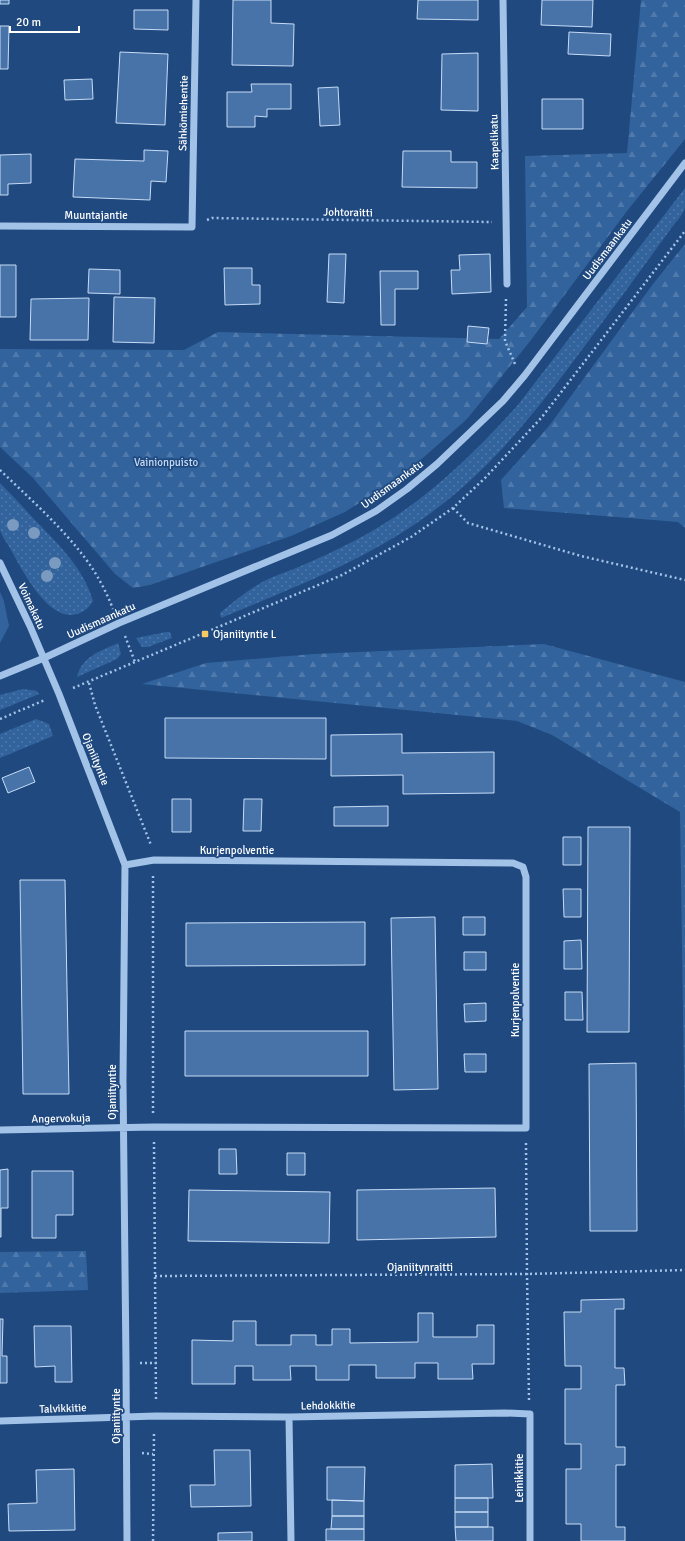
<svg xmlns="http://www.w3.org/2000/svg" width="685" height="1541" viewBox="0 0 685 1541" font-family="Signika,sans-serif">
<style>
.grass{fill:url(#grass-dots)}
.forest{fill:url(#forest-firs)}
.park{fill:#32639d}
.building{fill:#4773a9;stroke:#c7dcf6}
.lines{fill:none;stroke-linecap:round;stroke-linejoin:round}
.path{stroke:#a3c2e8;stroke-width:2.5;stroke-dasharray:2 3;stroke-linecap:butt}
.minor{stroke:#a3c2e8;stroke-width:7}
.tree{fill:#7b9ac0}
.poi-dot{fill:#f6cb63;stroke:#1f497f;stroke-width:1.5}
.labels{text-anchor:middle;stroke-width:3.5;stroke-linejoin:round;paint-order:stroke}
.street-label{font-size:11px;fill:#fff;stroke:#1f497f}
.park-label{font-size:11px;fill:#c7dcf6;stroke:#1f497f}
.poi-label{font-size:11px;fill:#fff;stroke:#1f497f;text-anchor:start}
</style>
<defs>
<pattern id="grass-dots" width="8" height="8" patternUnits="userSpaceOnUse"><rect width="8" height="8" fill="#32639d"/><path d="M2 2h.1M6 6h.1" fill="none" stroke="#517aac" stroke-width="1.8" stroke-linecap="round"/></pattern>
<pattern id="forest-firs" width="22" height="20" patternUnits="userSpaceOnUse"><rect width="22" height="20" fill="#32639d"/><path d="M5 1l3.5 6h-7zM16 11l3.5 6h-7z" fill="#517aac"/></pattern>
</defs>
<rect width="100%" height="100%" fill="#1f497f"/>
<!-- grass -->
<path class="grass" d="M685,188C685,194 685,202 685,208C683,215 674,224 670,230C654,252 638,274 622,296C566,370 514,449 440,506C375,557 297,586 221,618L220,613C234,601 248,590 264,581C276,575 290,571 303,565C320,558 336,550 352,542C417,509 469,459 517,406Z
M0,483C12,495 23,507 34,519C57,543 84,568 93,601C89,608 84,612 77,614C49,623 22,570 11,550C8,544 1,536 0,529C0,518 0,495 0,483Z
M166,632H170L172,638L148,647H142L136,638Z
M118,643L121,654L117,659L77,677C82,656 101,651 118,643Z
M23,689L37,691L39,694L0,710V695Z
M36,719L49,724L53,736L0,758V734Z"/>
<!-- forest -->
<path class="forest" d="M641,0H685V139L627,211L531,340L467,419L416,464L390,483L345,512L291,536L150,585L133,588L115,574L33,478L0,447V349L184,350L218,332L499,339L527,307L525,156L627,153Z
M685,244V528L678,522L504,508L501,480L549,426L653,284Z
M544,644L685,682V1150L680,812L552,735L517,721L142,684L206,663L313,654Z
M86,1251L88,1290L0,1293V1252Z"/>
<!-- park -->
<path class="park" d="M0,592L4,601L9,626L0,643Z"/>
<!-- building -->
<path class="building" d="M0,0H9V4H0Z
M233,0H271V23L294,24L293,66L232,65Z
M418,0H478V20L417,19Z
M542,0H593L592,27L541,25Z
M134,10H168V30L134,29Z
M0,26H9L8,69H0Z
M569,32L611,34L610,56L568,54Z
M120,52L168,54L165,125L116,123Z
M478,53V111L441,110L442,54Z
M92,79L93,99L65,100L64,80Z
M251,84H291V109H267V117L255,116V127H227V92H252Z
M338,87L340,125L320,126L318,88Z
M542,99H583V129H542Z
M144,150L168,151L166,182L151,181L150,200L73,197L75,159L144,161Z
M403,151H451V162H477V188L402,187Z
M31,154V183L8,184V195H0V155Z
M329,254H346L344,303L327,302Z
M490,254L491,292L452,294L451,270H460L459,255Z
M0,265H16V317H0Z
M224,268H252V285H260V304L225,305Z
M89,269L120,270V294L88,293Z
M380,271H418V289H395V325H381Z
M114,297L155,298L154,343L113,342Z
M89,298L88,340H30L31,299Z
M468,326L489,328L487,344L467,342Z
M165,718H326V759L165,758Z
M402,734V753L494,752V793L403,794V775L331,776V735Z
M29,767L35,782L8,793L2,778Z
M172,799H191V832H172Z
M244,799H262L261,831H243Z
M388,806V826H334V807Z
M588,827H630L629,1032H587Z
M563,837H581V865H563Z
M20,880H65L69,1094H23Z
M563,889H581V917H564Z
M435,917L438,1089L394,1090L391,918Z
M463,917H485V935H463Z
M365,922V965L186,966V923Z
M581,940L582,969H564V941Z
M464,952H486V970H464Z
M565,992H582L583,1020H565Z
M486,1003V1021L465,1022L464,1004Z
M185,1031H368V1076H185Z
M464,1054H486V1072H465Z
M636,1063L637,1231H590L589,1064Z
M219,1149H236L237,1174H219Z
M287,1153H305V1175H287Z
M8,1169V1208H1V1237H0V1170Z
M32,1171H73V1215H56V1238H32Z
M495,1188L496,1237L357,1240V1190Z
M189,1190L330,1192L329,1243L188,1241Z
M624,1299V1309H615V1368H624L625,1385H616V1447H625V1465H616V1527H625V1541H581V1524H566V1469H581V1444H565V1389H581V1366H565L564,1312H581V1300Z
M418,1313H433V1337H477V1325H494V1364H472L473,1379H438V1363H415V1378H376V1365H349V1380H316V1366H290L291,1380H253V1366H235V1384H192V1340L233,1341V1321H256V1345H291V1335H316V1345H332V1329H350V1343L418,1342Z
M0,1319H3L2,1356H7V1383H0Z
M34,1326H71L72,1382H55V1366L35,1367Z
M214,1450H250L251,1506L191,1507L190,1485H215Z
M492,1464L493,1498H455V1465Z
M327,1467H365L364,1501L327,1500Z
M74,1469L75,1530L9,1531L8,1504L37,1503L36,1470Z
M455,1498H488V1512H455Z
M332,1500L364,1501V1516H332Z
M455,1512H488V1527H455Z
M332,1516H364V1529H331Z
M455,1527H493V1541H456Z
M326,1529H364V1541H326Z
M252,1532V1541H218V1533Z"/>
<g class="lines">
<!-- path -->
<path class="path" d="M207,220L212,218L492,222
M506,299L505,341L515,364
M0,470C29,498 61,526 85,558C97,574 106,591 113,609
M453,508L468,523L581,556L685,580
M125,636L135,662
M89,683L95,705L151,845
M73,688L342,575L411,537L453,508L485,478L542,417L685,231
M0,719L45,700
M153,1113V876
M154,1142L156,1401
M526,1143L527,1274L529,1400
M155,1276L527,1274L685,1270
M140,1363H157
M142,1453L153,1454
M153,1541L154,1432"/>
<!-- minor -->
<path class="minor" d="M503,0L507,284
M0,226L192,227L196,0
M0,563L30,626L59,694L125,865L123,1081L126,1363L127,1541
M0,676L44,658L119,623L332,535L376,511L407,489L437,464L503,401L525,375L685,163
M0,1130L154,1127L526,1128V877L523,867L513,863L154,860L125,865
M289,1417L291,1541
M0,1421L156,1416L289,1417L505,1413L530,1414V1541"/>
</g>
<!-- trees -->
<g class="tree">
<circle cx="13" cy="525" r="6"/>
<circle cx="34" cy="533" r="6"/>
<circle cx="55" cy="563" r="6"/>
<circle cx="47" cy="576" r="6"/>
</g>
<!-- markers -->
<rect class="poi-dot" x="201" y="630" width="8" height="8" rx="2"/>
<g class="labels">
<!-- street labels -->
<g class="street-label">
<text transform="translate(183 113) rotate(-89)" y="4">Sähkömiehentie</text>
<text transform="translate(494 142) rotate(-91)" y="4">Kaapelikatu</text>
<text transform="translate(348 212) rotate(1)" y="4">Johtoraitti</text>
<text x="96" y="219">Muuntajantie</text>
<text transform="translate(607 249) rotate(-53)" y="4">Uudismaankatu</text>
<text transform="translate(392 484) rotate(-36)" y="4">Uudismaankatu</text>
<text transform="translate(32 606) rotate(65)" y="4">Voimakatu</text>
<text transform="translate(101 620) rotate(-24)" y="4">Uudismaankatu</text>
<text transform="translate(96 759) rotate(68)" y="4">Ojaniityntie</text>
<text x="237" y="854">Kurjenpolventie</text>
<text transform="translate(515 1000) rotate(-90)" y="4">Kurjenpolventie</text>
<text transform="translate(112 1092) rotate(-90)" y="4">Ojaniityntie</text>
<text transform="translate(61 1118) rotate(-1)" y="4">Angervokuja</text>
<text x="420" y="1271">Ojaniitynraitti</text>
<text transform="translate(328 1405) rotate(-1)" y="4">Lehdokkitie</text>
<text transform="translate(63 1408) rotate(-2)" y="4">Talvikkitie</text>
<text transform="translate(116 1416) rotate(-90)" y="4">Ojaniityntie</text>
<text transform="translate(519 1478) rotate(-90)" y="4">Leinikkitie</text>
</g>
<!-- park labels -->
<g class="park-label">
<text x="166" y="466">Vainionpuisto</text>
</g>
<!-- poi labels -->
<g class="poi-label">
<text x="213" y="638">Ojaniityntie L</text>
</g>
</g>
<!-- scale -->
<path d="M10 26v6h69v-6" fill="none" stroke="#ffffff" stroke-width="2"/>
<text x="16" y="26" font-size="12" fill="#ffffff" stroke="#1f497f" stroke-width="3" paint-order="stroke">20 m</text>
</svg>
